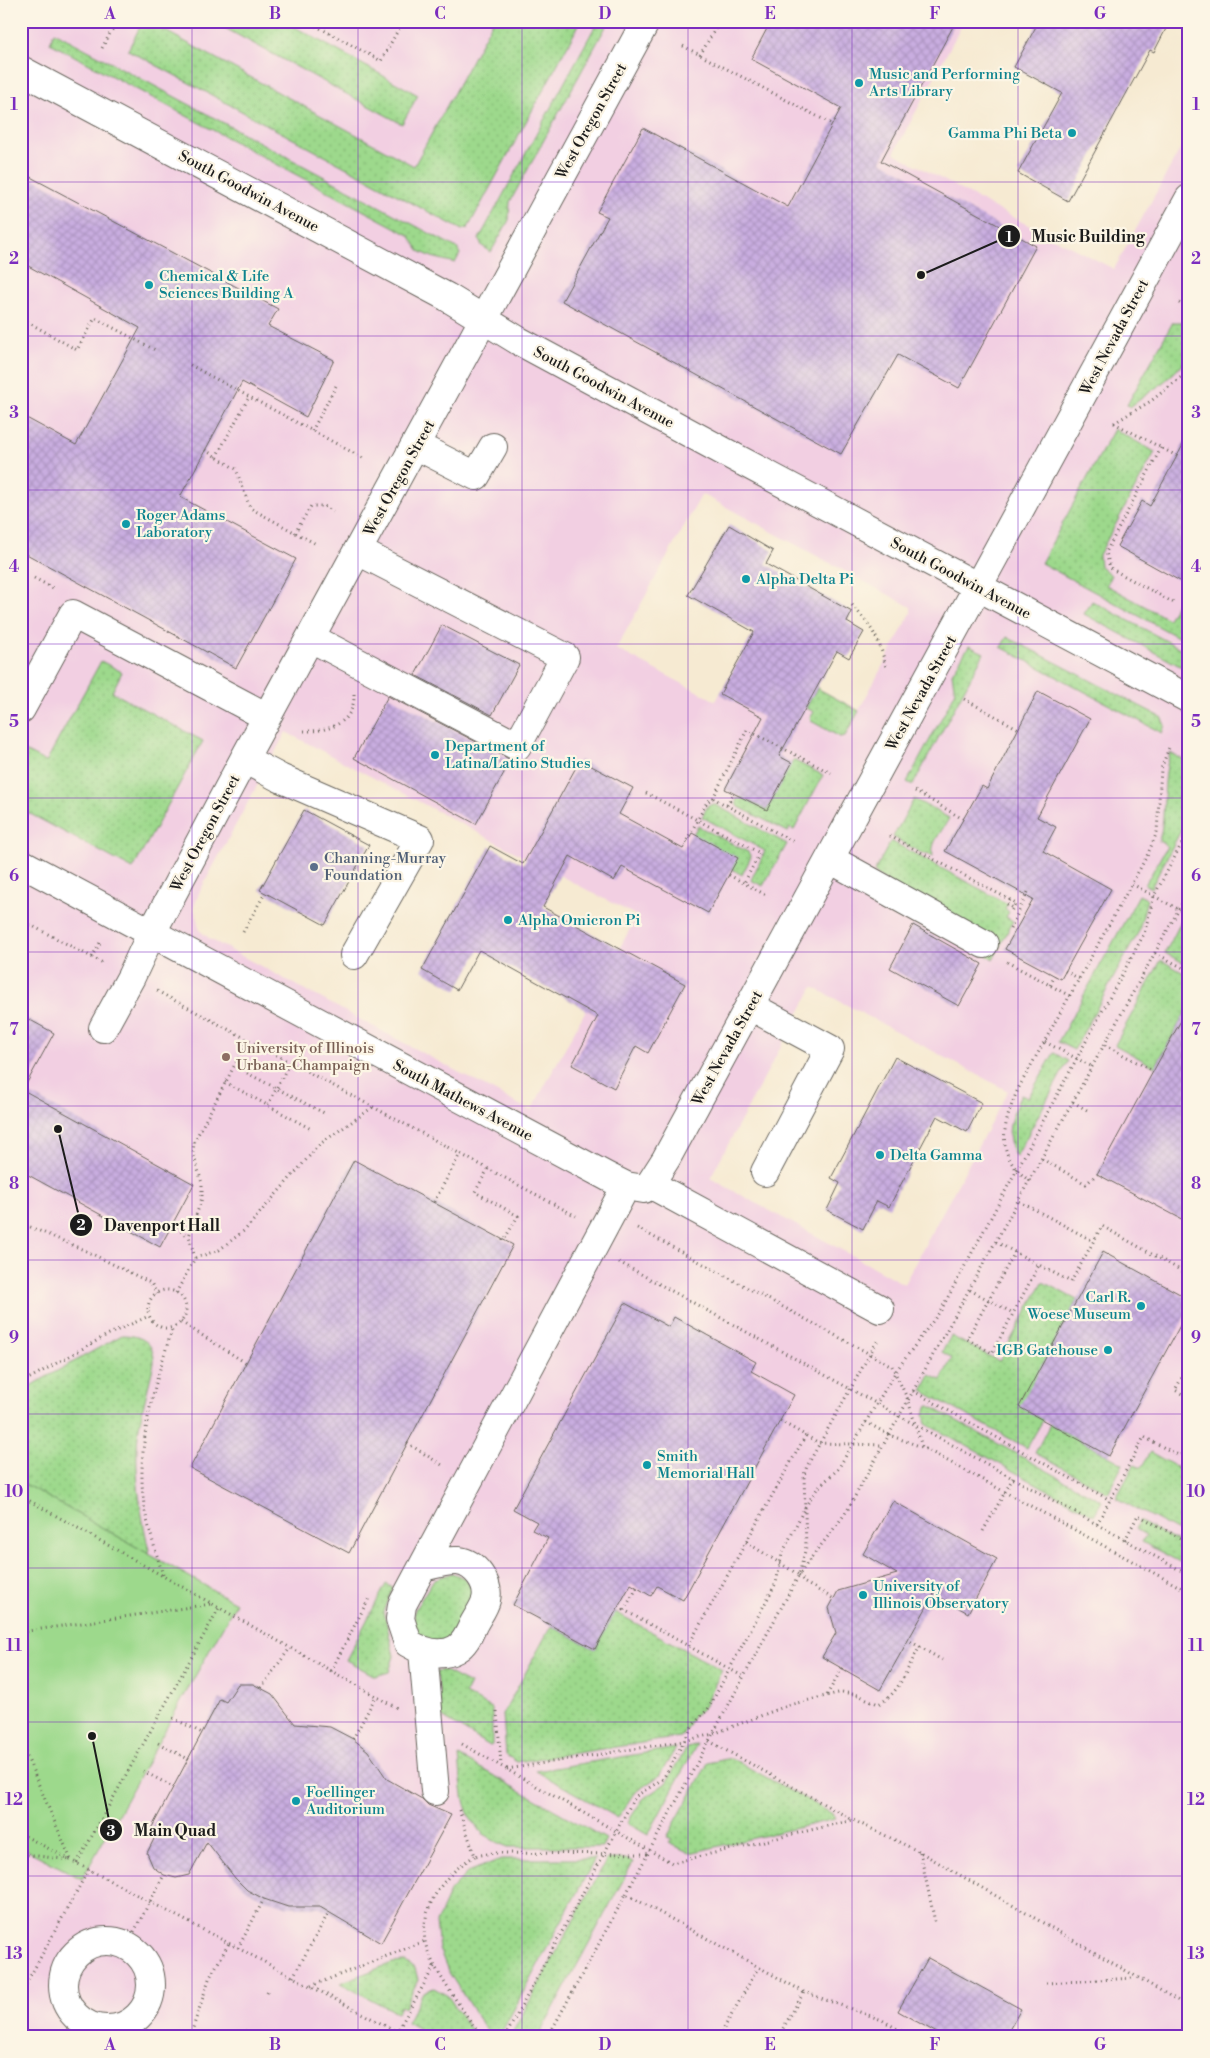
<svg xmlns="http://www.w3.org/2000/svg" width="1210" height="2058" viewBox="0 0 1210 2058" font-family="'Libre Bodoni',serif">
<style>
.built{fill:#f2cfe2;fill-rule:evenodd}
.grass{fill:url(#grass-dots);stroke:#5c7a54}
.park{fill:#9dd98c;stroke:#5c7a54}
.building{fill:url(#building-cross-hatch)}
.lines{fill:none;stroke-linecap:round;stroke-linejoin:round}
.minor-casing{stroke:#68645c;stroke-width:30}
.path{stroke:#68645c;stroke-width:3;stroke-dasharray:1 4;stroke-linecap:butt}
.minor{stroke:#fff;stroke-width:28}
.grid{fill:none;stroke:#7b2cbf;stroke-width:1;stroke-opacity:0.55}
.culture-dot{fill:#0f9aa8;stroke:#fcf5e5;stroke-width:2}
.service-dot{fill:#5c6f8a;stroke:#fcf5e5;stroke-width:2}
.education-dot{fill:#8d6e63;stroke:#fcf5e5;stroke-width:2}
.labels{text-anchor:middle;stroke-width:4.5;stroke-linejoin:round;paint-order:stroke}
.culture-label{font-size:15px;fill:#0d838f;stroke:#fcf5e5;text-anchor:start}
.street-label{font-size:15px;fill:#1c1c1c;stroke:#fcf5e5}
.service-label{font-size:15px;fill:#4e5e75;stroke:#fcf5e5;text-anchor:start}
.education-label{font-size:15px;fill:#785e54;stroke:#fcf5e5;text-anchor:start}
.leader{fill:none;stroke:#1c1c1c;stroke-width:2}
.callout-dot{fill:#1c1c1c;stroke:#fcf5e5;stroke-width:2}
.mark-label{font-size:15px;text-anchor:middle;font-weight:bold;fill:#fff}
.callout-label{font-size:16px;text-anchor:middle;font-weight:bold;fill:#1c1c1c;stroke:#fcf5e5;stroke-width:4.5;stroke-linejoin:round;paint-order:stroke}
.neatline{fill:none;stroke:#7b2cbf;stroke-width:2}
.grid-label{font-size:16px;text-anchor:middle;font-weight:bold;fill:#7b2cbf}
</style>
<defs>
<pattern id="grass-dots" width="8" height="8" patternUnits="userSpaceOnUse" patternTransform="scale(1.25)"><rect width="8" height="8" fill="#9dd98c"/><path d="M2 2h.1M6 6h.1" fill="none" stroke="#87ba78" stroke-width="1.8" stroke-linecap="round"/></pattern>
<pattern id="building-cross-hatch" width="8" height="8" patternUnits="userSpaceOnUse" patternTransform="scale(1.25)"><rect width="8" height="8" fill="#c9ade0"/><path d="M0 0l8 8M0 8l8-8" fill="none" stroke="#ac94c0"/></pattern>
</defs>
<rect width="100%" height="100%" fill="#fcf5e5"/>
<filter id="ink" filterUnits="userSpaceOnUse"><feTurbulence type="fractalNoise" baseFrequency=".02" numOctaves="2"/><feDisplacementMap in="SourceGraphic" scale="10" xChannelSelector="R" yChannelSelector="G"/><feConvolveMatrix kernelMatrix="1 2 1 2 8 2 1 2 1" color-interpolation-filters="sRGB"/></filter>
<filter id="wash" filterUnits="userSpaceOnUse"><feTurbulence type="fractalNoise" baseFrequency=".0096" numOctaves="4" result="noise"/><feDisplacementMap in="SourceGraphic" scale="20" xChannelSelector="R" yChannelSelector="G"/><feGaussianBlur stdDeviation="1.12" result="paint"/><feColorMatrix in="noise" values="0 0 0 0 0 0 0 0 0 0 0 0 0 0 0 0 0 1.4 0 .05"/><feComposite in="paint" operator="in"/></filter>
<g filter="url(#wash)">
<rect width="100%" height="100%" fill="#f6ead2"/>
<!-- built -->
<path class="built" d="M21,21H964L894,153L991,206L1114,269L1189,133V2037H21ZM702,494L911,607V613L859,710L745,649L716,701L616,649ZM286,732L637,916L531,1111L210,939L200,931L194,907L199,893ZM813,987L1008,1091L904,1284L710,1178Z"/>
<!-- grass -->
<path class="grass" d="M143,21H147L414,166L493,21H581L468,228L462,230L128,50Z
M223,21H284L418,95L402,124L221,26Z
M598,21H609L510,202L509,220L491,252L482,246L479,239Z
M54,32L457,248L460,254L455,263L432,257L419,251L409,235L50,43Z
M1187,317L1189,359L1165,381L1130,407L1127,405L1173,322H1181Z
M1114,429L1155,452L1099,555L1100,566L1111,575L1106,585L1168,619L1187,585L1189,586V643L1041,563Z
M1092,601L1189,653V671L1084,614Z
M1007,637L1161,717L1165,725L1162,733L1001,647Z
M969,646L984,653L913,785L907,782L955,693L952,673Z
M101,661L122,672L112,692L203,741L133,869L21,809V749L46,762Z
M817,688L859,711L845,736L840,737L811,721L810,718L814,712L806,708Z
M1170,753L1189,762V815L1151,888L1145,885L1167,846L1159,841C1167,812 1161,782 1170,753Z
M793,760L823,775L794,830L790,828L788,832L737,806L736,799L744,798L767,810Z
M914,799L949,818C943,831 930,842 933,856L921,853L893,837Z
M714,804L787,844L763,886L751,880L765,851L702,817L708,805Z
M698,826L748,852L751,857L742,875L732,869L693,834Z
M891,841L1008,904L1005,908L1009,912L1006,917L1013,921L993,960L874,872Z
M1139,895L1147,899L1139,931L1074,1050L1058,1042Z
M1182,920L1189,924V966L1165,953Z
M1161,960L1189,976V1006L1155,1067L1115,1045Z
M1054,1053L1068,1061L1016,1157C1003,1135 1011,1116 1021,1095L1028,1098Z
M1043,1282L1077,1300L1020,1407L1043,1420L1027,1448L922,1391L930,1375L941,1380L952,1358L942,1352L951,1336L999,1361Z
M122,1335C142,1335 155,1343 154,1363C149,1385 143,1406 139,1427C133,1468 140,1511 149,1550L147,1553L21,1482V1391Z
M928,1405L1102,1501L1094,1515L926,1424L924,1414Z
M1050,1424L1123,1464L1108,1493L1035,1453Z
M1150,1452L1189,1474V1537L1116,1498L1134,1465L1141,1468Z
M1139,1521L1189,1548V1567L1142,1542L1146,1535L1135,1529Z
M452,1573C465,1577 471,1583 474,1596L457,1632L440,1644L418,1636L414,1618L415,1609L434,1579Z
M386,1584L393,1588L384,1612L394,1656L389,1672L375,1676L346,1660Z
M615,1612L722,1670L704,1707L693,1716L681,1737L517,1762L506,1755L503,1714L551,1626L595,1649Z
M443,1670L470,1684L465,1694L492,1708V1745L490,1746L442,1717L437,1672Z
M697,1744L648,1835L627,1823L643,1799L666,1783L687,1747Z
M676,1748L659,1776L634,1793L618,1818L536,1771Z
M459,1756L606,1839L602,1847H508C461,1830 463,1800 459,1756Z
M731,1758L833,1814L835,1819L690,1853L669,1843L672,1839L667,1837L708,1763Z
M501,1859H595L499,2037H490L448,1971L439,1948L436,1923L450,1891L468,1872Z
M607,1859H628L633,1862L538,2037H510Z
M405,1962L415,1968L418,1980L404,2008L400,2006L397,2013L340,1983L392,1963Z
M434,1988L448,1996L475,2037H434L407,2022L423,1992Z"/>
<!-- park -->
<path class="park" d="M21,1482L236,1603L82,1879L21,1847Z"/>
<g id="blocks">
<!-- building -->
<path class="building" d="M771,21H956L881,161L1036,246L959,388L898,355L841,454L562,301L608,217L597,212L643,128L788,207L841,108L751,59Z
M1039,21H1170L1154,52L1150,50L1068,201L1018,173L1062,93L1014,67Z
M21,172L278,309L268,326L334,360L306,417L242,382L180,497L296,559L236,668L21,551V415L76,445L140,328L21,262Z
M1189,434V586L1117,546L1142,501L1150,506Z
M729,525L773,551L766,564L852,612L847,622L864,632L849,658L837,651L779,756L792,763L767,810L725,789L763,717L720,694L754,632L688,595Z
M442,625L519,665L492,715L415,675Z
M1038,691L1090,719L1037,817L1056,827L1043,851L1111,889L1061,979L1005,949L1033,899L945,851L982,786L987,789Z
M388,696L511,760L476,824L354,758Z
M580,760L633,788L619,814L683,849L692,833L738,858L708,913L622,867L614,881L570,856L543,907L685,984L648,1053L636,1046L614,1088L572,1065L598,1016L479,950L457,990L422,970L490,846L523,864Z
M304,810L369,845L325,925L260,890Z
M913,925L982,964L959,1006L890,968Z
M1189,1006V1223L1097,1174Z
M21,1015L54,1033L23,1090L194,1184L160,1247L21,1171Z
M895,1057L982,1103L967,1132L937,1116L889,1207L877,1201L863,1229L827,1210L840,1183L831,1178Z
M354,1160L513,1245L349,1553L190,1468Z
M1103,1252L1189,1299V1309L1109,1456L1019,1407Z
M625,1303L669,1327L674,1317L756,1362L751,1371L794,1395L683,1600L657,1586L651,1596L631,1584L595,1649L513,1605L548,1538L532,1530L537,1522L513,1509Z
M893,1501L997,1559L968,1613L934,1594L880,1690L822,1657L836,1633L829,1608L838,1591L897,1574L863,1554Z
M238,1684H253L272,1694L295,1724L330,1727L353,1739L368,1751L387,1779L422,1799L428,1805L451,1815L381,1943L320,1907H288L264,1899L247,1890L235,1878L207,1842L189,1875L176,1878L164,1875L153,1867L147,1853L157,1833L151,1829L220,1699L226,1702Z
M928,1958L1021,2009L1005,2037H944L898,2011Z"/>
</g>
</g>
<g filter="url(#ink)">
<use href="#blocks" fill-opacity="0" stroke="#68645c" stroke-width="1"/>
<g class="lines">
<defs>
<path id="minor" d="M21,70L447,297L519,341L734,457L1189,699
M417,446L476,476L493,447
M311,638L517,746L565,657L358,551
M21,709L73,614L267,717
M244,759L280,778L420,839L354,955
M830,859L984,944
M21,863L608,1177L626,1186L644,1189L650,1184L666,1159L1189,199
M750,1006L830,1049L765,1172
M103,1028L131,977L151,934L244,759L646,21
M650,1184L880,1309
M423,1567C435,1564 446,1560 458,1561C475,1563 490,1583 486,1600C484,1608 477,1617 473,1625C469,1634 465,1644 456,1649C440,1658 423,1652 408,1643L400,1619L402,1605L626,1186
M423,1651L435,1791
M63 1985a44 44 0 1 1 88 0a44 44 0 1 1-88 0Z"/>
</defs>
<!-- minor casing -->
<use href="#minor" class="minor-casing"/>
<!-- path -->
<path class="path" d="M307,21L381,61L403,21
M683,46L832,124
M102,48L117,21
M700,55L720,21
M1179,303L1189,309
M21,328L26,321L77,350L95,318L155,350
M190,365L363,458
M1114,423L1151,401L1189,371
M1114,423L1177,456
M312,431L337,384
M1161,448L1106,552L1110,568L1174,603
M205,450L236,469L250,508L316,544
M216,457L249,397
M295,533L311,506H324L333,512
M34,578L55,589
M852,605C872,627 880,639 886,668
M964,699L1019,729
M304,731C328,732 355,723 354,694
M915,791L963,819
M646,793L760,853L744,883
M713,798L747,730L831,773
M727,805L734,793
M890,836L1016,903L1011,911
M687,840L707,802L713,798L794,842
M729,875L766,895
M1132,884L1189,915
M1010,900L1007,904L1013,908
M21,920L105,964
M1010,929L1029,890
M243,932L265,893
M1155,953L1189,971
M92,957L101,941
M1007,962L1070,996
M1065,971L1080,979
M1050,985L1055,976
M157,991L576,1216
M1045,1042L1093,1067
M1105,1045L1153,1071
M247,1073L324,1113
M225,1082L311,1129
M1073,1102L1087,1110
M268,1105L290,1062
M1042,1159L1086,1184L1097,1174
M488,1169L475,1192L518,1216L504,1240
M1030,1181C993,1155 1003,1125 1018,1089L1147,856L1157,832L1161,769L1170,745
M1019,1201L1093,1241
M434,1202L460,1154
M21,1223L84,1250L151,1283L157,1294
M172,1226L189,1236
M637,1228L892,1366L908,1400L922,1447
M996,1242L1071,1282L1102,1226L1189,1275
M1015,1252L967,1339L992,1353L1039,1265
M195,1258L189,1236L202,1198V1183L193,1153L194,1142L248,1040
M619,1262L1189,1575
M970,1290L1013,1313
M148 1309a19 19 0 1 1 38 0a19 19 0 1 1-38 0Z
M176,1293L195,1258L219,1250L245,1230L320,1144L373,1107
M181,1322L246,1363
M1189,1365L1175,1390L1189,1398
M21,1383L107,1335L149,1316
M913,1391L1110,1500
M780,1421L819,1443L882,1445
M866,1422L889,1435L922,1447L1189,1592
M1189,1441L1180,1456L1189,1461
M407,1443L442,1465
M21,1496L397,1708
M1097,1524L1144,1437L1180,1456
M983,1531L1013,1478
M1125,1540L1138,1515L1189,1543
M746,1542L799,1575L806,1547L804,1475L807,1466L879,1338
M163,1575C157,1556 151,1536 146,1516C133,1453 154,1386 173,1327
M799,1575L805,1583L834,1599
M637,1588L624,1610L744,1677
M21,1632L211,1604
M688,1646L806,1435
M920,1647L942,1660
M331,1671L370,1596
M261,1688L290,1648
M827,1695L842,1668
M497,1711L501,1765
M173,1718L202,1733
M353,1739L376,1696
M709,1741L853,1820L920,1852L1189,2007
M21,1743L71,1860L21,1854
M158,1743L188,1759
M462,1744L672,1863L853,1820
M507,1769L684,1741L713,1734L789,1705L842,1692L858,1695L878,1704C900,1695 907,1666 920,1647L908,1640
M143,1771L173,1787
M459,1810L475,1856L493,1853L647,1854
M21,1834L407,2037
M920,1852L935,1922
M475,1856C446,1872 420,1906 425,1941C428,1964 467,2015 481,2037
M77,1863L219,1608
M626,1894L799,1575C814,1552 833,1532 848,1509L1189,891
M127,1945L164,1875
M238,1948L264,1899
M293,1977L329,1912
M1046,1983L1133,1978
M311,1986L425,1941
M267,1992L269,1988
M21,1993L89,1869
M21,2029L36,2037
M246,2031L248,2027
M190,2037L209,1979L229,1943
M394,2037L435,1965
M505,2037L632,1802L636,1796L663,1779L693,1725L708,1709L776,1583L782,1554L805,1507L817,1489L838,1469L896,1371L941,1310L1144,934L1154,896L1189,830
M548,2037L626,1894L804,1992L882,2020L911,2037
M719,2037L758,1968
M778,2037L804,1992"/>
<!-- minor -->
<use href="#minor" class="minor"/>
</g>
</g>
<!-- grid -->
<path class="grid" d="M192,21V2037M358,21V2037M522,21V2037M688,21V2037M852,21V2037M1018,21V2037M21,182H1189M21,336H1189M21,490H1189M21,644H1189M21,798H1189M21,952H1189M21,1106H1189M21,1260H1189M21,1414H1189M21,1568H1189M21,1722H1189M21,1876H1189"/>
<!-- markers -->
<g class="culture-dot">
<circle cx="859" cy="83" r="5"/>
<circle cx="1072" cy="133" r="5"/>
<circle cx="149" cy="285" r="5"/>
<circle cx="126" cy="524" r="5"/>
<circle cx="746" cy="579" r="5"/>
<circle cx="435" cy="755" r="5"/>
<circle cx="508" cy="920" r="5"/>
<circle cx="880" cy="1155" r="5"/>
<circle cx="1141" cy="1306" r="5"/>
<circle cx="1108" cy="1350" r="5"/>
<circle cx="647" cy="1465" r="5"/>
<circle cx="863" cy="1595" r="5"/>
<circle cx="296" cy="1801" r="5"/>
</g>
<circle class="service-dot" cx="314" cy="867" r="5"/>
<circle class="education-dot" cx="226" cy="1057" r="5"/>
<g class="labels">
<!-- culture labels -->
<g class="culture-label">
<text x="869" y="79">Music and Performing<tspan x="869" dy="17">Arts Library</tspan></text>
<text x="1062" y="138" text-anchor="end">Gamma Phi Beta</text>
<text x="159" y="281">Chemical &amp; Life<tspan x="159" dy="17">Sciences Building A</tspan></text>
<text x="136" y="520">Roger Adams<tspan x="136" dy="17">Laboratory</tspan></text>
<text x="756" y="584">Alpha Delta Pi</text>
<text x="445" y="751">Department of<tspan x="445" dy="17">Latina/Latino Studies</tspan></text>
<text x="518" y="925">Alpha Omicron Pi</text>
<text x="890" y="1160">Delta Gamma</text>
<text x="1131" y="1302" text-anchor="end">Carl R.<tspan x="1131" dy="17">Woese Museum</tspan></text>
<text x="1098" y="1355" text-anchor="end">IGB Gatehouse</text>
<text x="657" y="1461">Smith<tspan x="657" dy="17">Memorial Hall</tspan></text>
<text x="873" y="1591">University of<tspan x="873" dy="17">Illinois Observatory</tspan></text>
<text x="306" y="1797">Foellinger<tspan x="306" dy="17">Auditorium</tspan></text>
</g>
<!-- street labels -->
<g class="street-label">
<text transform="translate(591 121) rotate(-61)" y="5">West Oregon Street</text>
<text transform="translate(249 191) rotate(28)" y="5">South Goodwin Avenue</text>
<text transform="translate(1114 337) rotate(-62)" y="5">West Nevada Street</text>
<text transform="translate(604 387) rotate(28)" y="5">South Goodwin Avenue</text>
<text transform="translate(399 478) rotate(-61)" y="5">West Oregon Street</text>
<text transform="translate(961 578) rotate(28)" y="5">South Goodwin Avenue</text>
<text transform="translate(921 693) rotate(-61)" y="5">West Nevada Street</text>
<text transform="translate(205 833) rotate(-62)" y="5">West Oregon Street</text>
<text transform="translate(727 1048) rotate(-61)" y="5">West Nevada Street</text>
<text transform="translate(463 1100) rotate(28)" y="5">South Mathews Avenue</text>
</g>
<!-- service labels -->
<g class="service-label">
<text x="324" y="863">Channing-Murray<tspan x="324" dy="17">Foundation</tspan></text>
</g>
<!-- education labels -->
<g class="education-label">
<text x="236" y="1053">University of Illinois<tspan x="236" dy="17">Urbana-Champaign</tspan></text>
</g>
</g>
<!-- callouts -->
<path class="leader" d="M921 275L1009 236M58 1129L81 1225M92 1736L111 1830"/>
<g class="callout-dot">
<circle cx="921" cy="275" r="5"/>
<circle cx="58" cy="1129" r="5"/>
<circle cx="92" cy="1736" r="5"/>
<circle cx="1009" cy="236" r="12"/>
<circle cx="81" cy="1225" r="12"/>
<circle cx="111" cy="1830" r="12"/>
</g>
<g class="mark-label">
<text x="1009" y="242">1</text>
<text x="81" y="1230">2</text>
<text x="111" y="1836">3</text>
</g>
<g class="callout-label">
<text x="1088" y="242">Music Building</text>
<text x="162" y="1231">Davenport Hall</text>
<text x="175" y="1836">Main Quad</text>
</g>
<!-- margin -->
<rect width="1210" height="2058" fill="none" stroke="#fcf5e5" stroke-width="55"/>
<rect x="28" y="28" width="1154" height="2002" class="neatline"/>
<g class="grid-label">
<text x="110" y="19">A</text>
<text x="275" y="19">B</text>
<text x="440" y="19">C</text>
<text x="605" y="19">D</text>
<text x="770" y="19">E</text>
<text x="935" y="19">F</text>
<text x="1100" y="19">G</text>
<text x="14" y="110">1</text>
<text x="1196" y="110">1</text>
<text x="14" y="264">2</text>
<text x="1196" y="264">2</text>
<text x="14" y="418">3</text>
<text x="1196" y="418">3</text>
<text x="14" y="572">4</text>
<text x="1196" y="572">4</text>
<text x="14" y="727">5</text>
<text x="1196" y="727">5</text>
<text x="14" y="881">6</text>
<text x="1196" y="881">6</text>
<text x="14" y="1035">7</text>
<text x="1196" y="1035">7</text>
<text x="14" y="1189">8</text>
<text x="1196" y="1189">8</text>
<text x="14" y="1343">9</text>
<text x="1196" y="1343">9</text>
<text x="14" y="1497">10</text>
<text x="1196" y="1497">10</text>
<text x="14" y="1651">11</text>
<text x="1196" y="1651">11</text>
<text x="14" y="1805">12</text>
<text x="1196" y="1805">12</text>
<text x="14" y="1959">13</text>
<text x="1196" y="1959">13</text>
<text x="110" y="2050">A</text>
<text x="275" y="2050">B</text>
<text x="440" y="2050">C</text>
<text x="605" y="2050">D</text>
<text x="770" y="2050">E</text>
<text x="935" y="2050">F</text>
<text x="1100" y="2050">G</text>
</g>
</svg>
